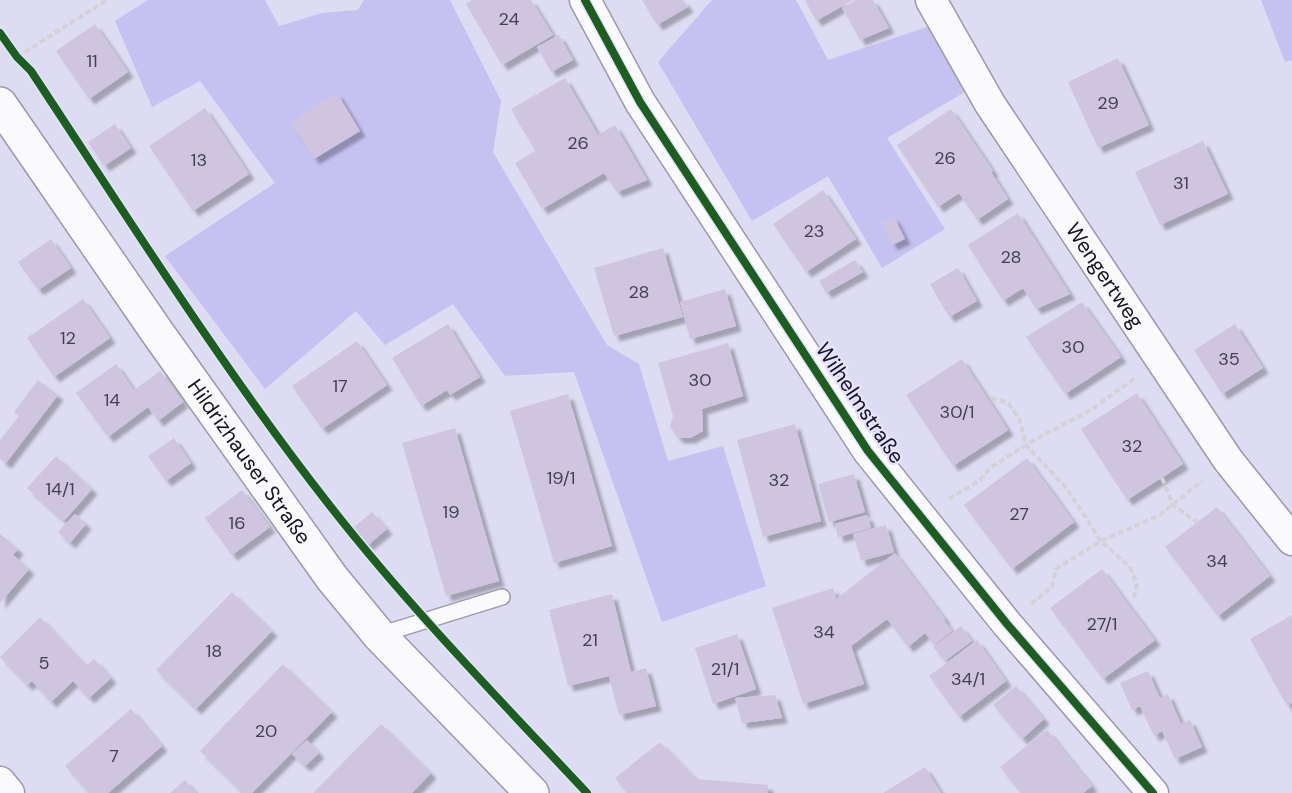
<svg xmlns="http://www.w3.org/2000/svg" width="1292" height="793" viewBox="0 0 1292 793" font-family="'DM Sans',sans-serif">
<style>
.green{fill:#c5c1f0}
.building{fill:#d0c5e1;filter:url(#shadow)}
.lines{fill:none;stroke-linecap:round;stroke-linejoin:round}
.service-casing{stroke:#9a99aa;stroke-width:18}
.minor-casing{stroke:#9a99aa;stroke-width:33}
.secondary-casing{stroke:#9a99aa;stroke-width:36}
.path{stroke:#d2d2d8;stroke-width:4;stroke-dasharray:6 3;stroke-linecap:butt}
.service{stroke:#fafafd;stroke-width:15}
.minor{stroke:#fafafd;stroke-width:30}
.secondary{stroke:#fafafd;stroke-width:33}
.cycleway-casing{stroke:#e4e2ff;stroke-width:11}
.cycleway{stroke:#1b5e20;stroke-width:8}
.labels{text-anchor:middle;stroke-width:5;stroke-linejoin:round;paint-order:stroke}
.number-label{font-size:18px;fill:#444052}
.street-label{font-size:21px;fill:#151323;stroke:#e4e2ff}
</style>
<defs>
<filter id="shadow"><feDropShadow dx="5.5" dy="5.5" stdDeviation="1.5" flood-color="#0004"/></filter>
</defs>
<rect width="100%" height="100%" fill="#dedcf2"/>
<!-- green -->
<path class="green" d="M148,0H265L279,26L322,13L358,10L364,0H450L501,101L493,152L607,345L639,364L668,461L723,446L766,586L662,622L574,372L505,376L453,304L385,345L356,311L265,389L165,256L275,183L200,81L152,107L115,21Z
M712,0H796L828,60L930,26L968,90L887,138L945,229L882,268L828,176L752,221L658,62Z
M1261,0H1292V60L1285,62Z"/>
<!-- building -->
<path class="building" d="M472,0H531L553,35L502,65L466,4Z
M642,0H683L688,7L657,25Z
M805,0H853L816,21Z
M856,0H873L889,28L860,40L842,8Z
M95,24L128,72L89,99L56,51Z
M559,35L573,60L551,72L537,47Z
M1118,58L1149,125L1098,148L1068,82Z
M565,78L598,135L615,125L647,180L617,192L604,173L542,209L515,163L535,151L511,109Z
M337,93L360,131L314,159L291,122Z
M205,108L249,174L193,211L149,146Z
M951,109L993,171L991,172L1008,199L977,220L959,193L938,207L897,145Z
M115,124L131,148L104,166L88,142Z
M1203,141L1228,194L1160,225L1135,172Z
M823,190L856,239L806,272L773,224Z
M1018,213L1070,294L1036,309L1023,288L1003,301L968,245Z
M894,217L905,239L892,245L881,223Z
M51,239L71,268L38,290L18,262Z
M663,248L683,317L614,336L594,268Z
M855,260L863,272L826,293L819,281Z
M958,268L977,301L949,317L930,284Z
M725,289L736,326L690,339L680,302Z
M83,299L110,338L54,377L27,338Z
M1082,302L1121,357L1065,394L1026,337Z
M448,324L480,377L450,395L447,390L421,406L392,358Z
M1235,324L1263,368L1222,394L1194,350Z
M357,341L387,385L322,429L292,386Z
M728,343L743,396L702,409L703,431L690,438H678L670,427L673,416L658,363Z
M962,359L1008,430L953,466L906,395Z
M116,364L134,390L160,371L183,402L158,421L148,407L108,437L76,393Z
M38,380L58,395L6,463L0,459V440L19,416L14,412Z
M1137,393L1183,464L1127,500L1081,429Z
M568,394L612,546L554,563L510,411Z
M795,424L821,521L763,537L737,440Z
M455,428L499,581L446,596L402,443Z
M174,438L191,463L166,481L148,456Z
M56,456L92,489L64,521L27,488Z
M1027,458L1074,522L1012,569L964,505Z
M854,474L865,512L829,522L818,484Z
M242,490L270,527L232,555L205,518Z
M1217,507L1270,576L1218,616L1165,547Z
M372,512L387,529L368,545L353,528Z
M75,514L86,524L70,543L58,532Z
M867,515L871,528L838,537L835,524Z
M886,525L894,552L861,561L853,534Z
M0,534L18,549L13,555L29,569L0,603Z
M895,553L945,619L928,631L944,620L952,631L934,645L925,633L908,647L887,619L851,646L864,684L803,704L772,608L833,588L836,599Z
M1102,569L1155,640L1103,679L1050,608Z
M232,592L272,631L196,709L156,670Z
M612,594L631,672L646,668L656,706L619,715L609,677L626,672L568,686L549,610Z
M1292,615V703L1287,706L1250,639Z
M40,617L86,666L94,659L111,678L89,698L73,681L51,702L32,681L27,685L0,657Z
M961,626L972,641L945,661L933,647Z
M737,634L756,689L713,704L695,648Z
M977,640L1006,681L959,717L929,676Z
M283,664L332,712L252,793H243L200,751Z
M1148,671L1160,698L1168,694L1181,724L1190,720L1202,747L1175,759L1162,731L1154,736L1140,706L1132,710L1120,683Z
M1016,686L1044,719L1022,739L993,705Z
M775,695L782,718L742,723L735,698Z
M131,709L162,746L108,793H89L65,766Z
M381,724L431,773L412,793H313Z
M1047,730L1092,786L1083,793H1021L1000,767Z
M307,740L319,753L305,766L292,754Z
M660,742L696,779L768,785V793H627L615,778Z
M925,767L941,793H883Z
M185,780L196,793H170Z"/>
<g class="lines">
<defs>
<path id="service" d="M379,635L502,597"/>
<g id="minor">
<path d="M585,0L640,102L868,451L1007,624L1153,793"/>
<path id="s1" d="M931,0L990,104L1228,460L1292,540"/>
<path d="M0,782L9,793"/>
</g>
<g id="secondary">
<path id="s2" d="M0,104L157,332L332,578L379,635L532,793"/>
</g>
</defs>
<!-- service casing -->
<use href="#service" class="service-casing"/>
<!-- minor casing -->
<use href="#minor" class="minor-casing"/>
<!-- secondary casing -->
<use href="#secondary" class="secondary-casing"/>
<!-- path -->
<path class="path" d="M17,57L107,0
M991,398L1008,403L1019,418L1026,445L1067,489L1101,541L1129,566L1137,584L1133,601
M1162,478L1173,505L1197,522
M949,499L980,480L990,468L1034,440L1091,410L1135,378
M1031,604L1052,587L1056,569L1101,541L1160,515L1202,481"/>
<!-- service -->
<use href="#service" class="service"/>
<!-- minor -->
<use href="#minor" class="minor"/>
<!-- secondary -->
<use href="#secondary" class="secondary"/>
<defs>
<path id="cycleway" d="M585,0L640,102L868,451L1007,624L1153,793
M0,33L17,57L31,71C127,216 220,365 327,502C407,605 498,698 587,793"/>
</defs>
<!-- cycleway casing -->
<use href="#cycleway" class="cycleway-casing"/>
<!-- cycleway -->
<use href="#cycleway" class="cycleway"/>
</g>
<g class="labels">
<!-- number labels -->
<g class="number-label">
<text x="509" y="25">24</text>
<text x="92" y="67">11</text>
<text x="1108" y="109">29</text>
<text x="578" y="149">26</text>
<text x="945" y="164">26</text>
<text x="199" y="166">13</text>
<text x="1181" y="189">31</text>
<text x="814" y="237">23</text>
<text x="1011" y="263">28</text>
<text x="639" y="298">28</text>
<text x="68" y="344">12</text>
<text x="1073" y="353">30</text>
<text x="1229" y="365">35</text>
<text x="700" y="386">30</text>
<text x="340" y="392">17</text>
<text x="112" y="406">14</text>
<text x="957" y="418">30/1</text>
<text x="1132" y="452">32</text>
<text x="561" y="484">19/1</text>
<text x="779" y="486">32</text>
<text x="60" y="495">14/1</text>
<text x="451" y="518">19</text>
<text x="1019" y="520">27</text>
<text x="237" y="529">16</text>
<text x="1217" y="567">34</text>
<text x="1102" y="630">27/1</text>
<text x="824" y="638">34</text>
<text x="590" y="646">21</text>
<text x="214" y="657">18</text>
<text x="44" y="669">5</text>
<text x="725" y="675">21/1</text>
<text x="968" y="685">34/1</text>
<text x="266" y="737">20</text>
<text x="114" y="762">7</text>
</g>
<!-- street labels -->
<g class="street-label">
<text dy="7" stroke="none"><textPath href="#s1" startOffset="326">Wengertweg</textPath></text>
<text transform="translate(860 403) rotate(56)" y="7">Wilhelmstraße</text>
<text dy="7" stroke="none"><textPath href="#s2" startOffset="436">Hildrizhauser Straße</textPath></text>
</g>
</g>
</svg>
